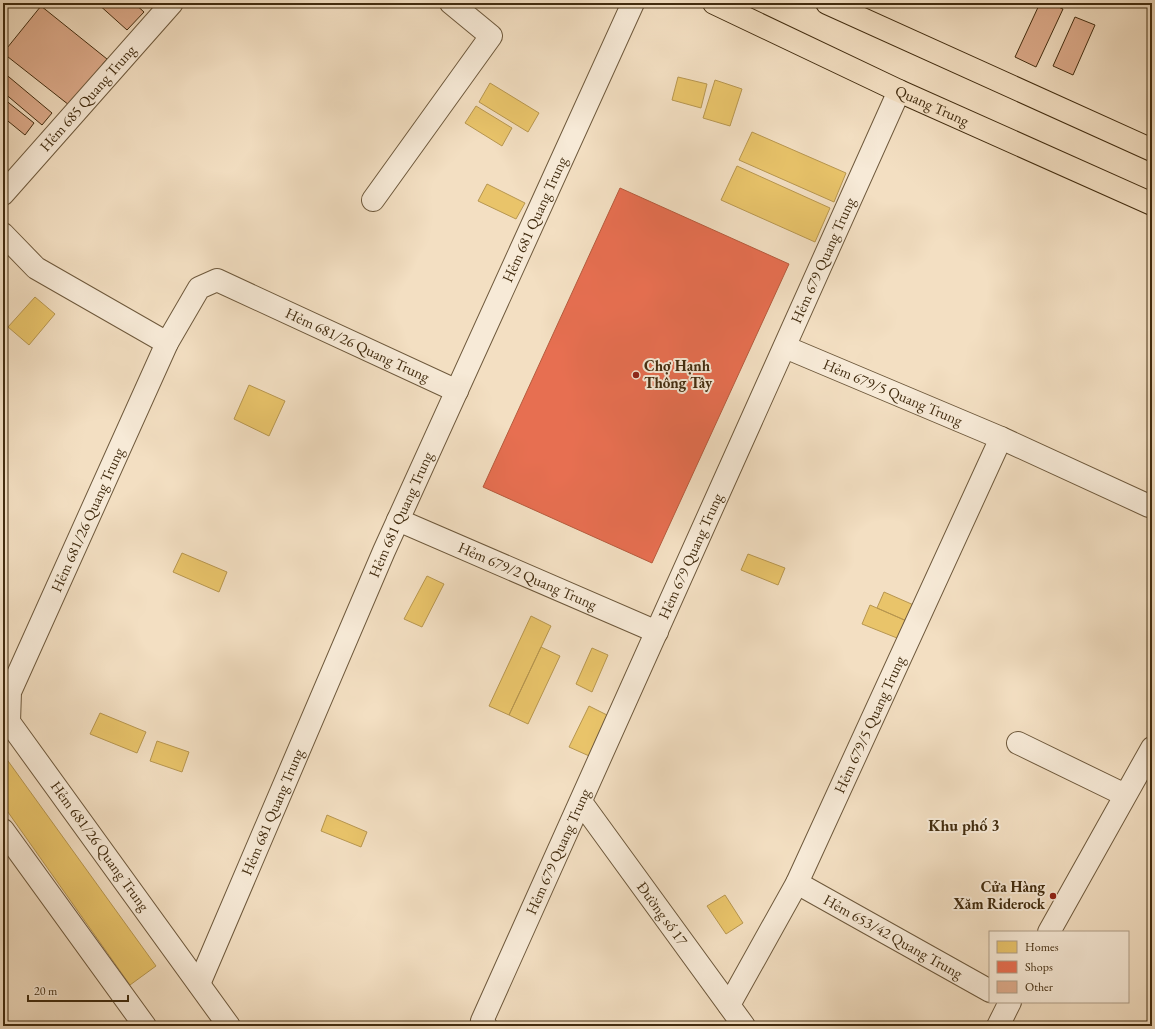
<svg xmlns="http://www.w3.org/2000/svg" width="1155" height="1029" viewBox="0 0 1155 1029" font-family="'EB Garamond',serif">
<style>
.homes{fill:#e9c46a;stroke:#b7964f}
.shops{fill:#e76f51;stroke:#b65b3d}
.building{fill:#deac8c;stroke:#422c0f}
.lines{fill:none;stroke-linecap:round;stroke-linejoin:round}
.minor-casing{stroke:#6e593c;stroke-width:24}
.major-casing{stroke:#422c0f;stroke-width:24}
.minor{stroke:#f7ead7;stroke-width:22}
.major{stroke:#f3dfc2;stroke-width:22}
.poi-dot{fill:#8f2418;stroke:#f7ead7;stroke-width:1.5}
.labels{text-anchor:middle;stroke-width:4;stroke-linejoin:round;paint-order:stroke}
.street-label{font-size:15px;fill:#422c0f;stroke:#f7ead7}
.poi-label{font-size:15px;font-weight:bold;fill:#422c0f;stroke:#f7ead7;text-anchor:start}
.neighbourhood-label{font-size:16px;font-weight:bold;fill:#422c0f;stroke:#f7ead7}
</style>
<rect width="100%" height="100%" fill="#f3dfc2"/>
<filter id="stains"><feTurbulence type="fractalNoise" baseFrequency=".005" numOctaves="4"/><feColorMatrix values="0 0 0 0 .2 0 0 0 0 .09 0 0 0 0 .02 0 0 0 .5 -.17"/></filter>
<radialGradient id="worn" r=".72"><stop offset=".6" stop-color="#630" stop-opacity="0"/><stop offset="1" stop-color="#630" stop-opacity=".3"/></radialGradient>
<!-- homes -->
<path class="homes" d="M678,77L707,84L701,108L672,100Z
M715,80L742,89L730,126L703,118Z
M490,83L539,113L528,132L479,102Z
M476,106L512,128L502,146L465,123Z
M752,132L846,173L834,202L739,160Z
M737,166L830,208L815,242L721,200Z
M487,184L525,203L516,219L478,201Z
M35,297L55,314L29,345L8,327Z
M249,385L285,401L269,436L234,419Z
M182,553L227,572L219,592L173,572Z
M748,554L785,568L778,585L741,570Z
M427,576L444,584L422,627L404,619Z
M884,592L916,606L909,622L877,608Z
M870,605L909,622L902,640L862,624Z
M531,616L551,626L509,715L489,706Z
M541,647L560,656L528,724L509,715Z
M592,648L608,655L592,692L576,684Z
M589,706L615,719L596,759L569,747Z
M100,713L146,732L137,753L90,734Z
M157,741L189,752L182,772L150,761Z
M3,754L156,966L130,985L3,805Z
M327,815L367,832L361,847L321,831Z
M725,895L743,923L726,934L707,906Z"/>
<!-- shops -->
<path class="shops" d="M620,188L789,264L652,563L483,487Z"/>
<!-- building -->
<path class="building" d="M97,3H134L144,12L127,30Z
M1040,3H1049L1063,9L1036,67L1015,57Z
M41,6L107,59L69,105L3,53Z
M1075,17L1095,25L1073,75L1053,66Z
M3,72L52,113L42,125L3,92Z
M4,99L34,123L25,135L3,117V101Z"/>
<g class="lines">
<defs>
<g id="minor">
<path id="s1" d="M3,194L172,3"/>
<path d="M373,200L491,36L451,3"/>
<path d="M3,234L36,268L167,343"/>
<path id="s2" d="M785,347L1001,438L1149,506"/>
<path id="s3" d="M398,520L657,632"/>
<path d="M1018,743L1125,795"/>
<path id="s4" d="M581,802L744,1026"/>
<path d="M3,830L145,1026"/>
<path id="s5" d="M797,883L990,991"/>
<path d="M1049,932L1152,748"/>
<path id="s6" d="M199,984L384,551L633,3"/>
<path id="s7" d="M729,1005L797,883L1001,438"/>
<path id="s8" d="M229,1026L9,722L10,692L167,343L199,288L217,280L457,391"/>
<path id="s9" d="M486,1026L482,1021L899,91"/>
<path d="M998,1026L1010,1002"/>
</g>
<g id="major">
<path id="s10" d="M714,3L899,91L1152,204"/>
<path d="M827,3L1152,150"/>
</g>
</defs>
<!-- minor casing -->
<use href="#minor" class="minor-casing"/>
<!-- major casing -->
<use href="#major" class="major-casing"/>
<!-- minor -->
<use href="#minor" class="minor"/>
<!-- major -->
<use href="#major" class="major"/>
</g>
<!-- markers -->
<g class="poi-dot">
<circle cx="636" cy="375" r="4"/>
<circle cx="1053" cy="896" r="4"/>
</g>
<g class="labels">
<!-- street labels -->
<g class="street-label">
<text dy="5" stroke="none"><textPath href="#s1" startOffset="128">Hẻm 685 Quang Trung</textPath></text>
<text dy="5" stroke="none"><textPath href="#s10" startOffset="241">Quang Trung</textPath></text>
<text dy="5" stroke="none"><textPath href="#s6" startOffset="835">Hẻm 681 Quang Trung</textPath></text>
<text dy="5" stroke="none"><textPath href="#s9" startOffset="840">Hẻm 679 Quang Trung</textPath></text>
<text dy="5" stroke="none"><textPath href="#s8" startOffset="1026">Hẻm 681/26 Quang Trung</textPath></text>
<text dy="5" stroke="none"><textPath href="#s2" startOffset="117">Hẻm 679/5 Quang Trung</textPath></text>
<text dy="5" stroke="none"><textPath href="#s6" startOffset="511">Hẻm 681 Quang Trung</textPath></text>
<text dy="5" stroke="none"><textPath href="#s8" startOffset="594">Hẻm 681/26 Quang Trung</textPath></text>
<text dy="5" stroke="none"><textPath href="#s9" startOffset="516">Hẻm 679 Quang Trung</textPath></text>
<text dy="5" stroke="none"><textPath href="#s3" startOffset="141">Hẻm 679/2 Quang Trung</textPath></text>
<text dy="5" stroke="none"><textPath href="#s7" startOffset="314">Hẻm 679/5 Quang Trung</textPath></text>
<text dy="5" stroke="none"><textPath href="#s6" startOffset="187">Hẻm 681 Quang Trung</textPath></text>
<text transform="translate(100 846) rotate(54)" y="5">Hẻm 681/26 Quang Trung</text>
<text dy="5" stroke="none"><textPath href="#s9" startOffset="192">Hẻm 679 Quang Trung</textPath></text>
<text dy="5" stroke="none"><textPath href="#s4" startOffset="138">Đường số 17</textPath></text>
<text dy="5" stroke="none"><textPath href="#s5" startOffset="110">Hẻm 653/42 Quang Trung</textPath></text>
</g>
<!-- poi labels -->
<g class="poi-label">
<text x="644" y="371">Chợ Hạnh<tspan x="644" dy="17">Thông Tây</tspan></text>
<text x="1045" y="892" text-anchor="end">Cửa Hàng<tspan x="1045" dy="17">Xăm Riderock</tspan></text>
</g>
<!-- neighbourhood labels -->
<g class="neighbourhood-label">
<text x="964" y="831">Khu phố 3</text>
</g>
</g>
<!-- margin -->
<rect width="1155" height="1029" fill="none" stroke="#f3dfc2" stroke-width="16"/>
<rect x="4" y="4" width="1147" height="1021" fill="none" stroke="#422c0f" stroke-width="2"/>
<rect x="8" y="8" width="1139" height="1013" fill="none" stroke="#422c0f"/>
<!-- legend -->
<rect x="989" y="931" width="140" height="72" fill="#f7ead7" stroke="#af9e87"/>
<rect x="997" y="941" width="20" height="12" fill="#e9c46a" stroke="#af9e87"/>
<text x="1025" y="951" font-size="12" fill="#422c0f">Homes</text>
<rect x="997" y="961" width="20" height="12" fill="#e76f51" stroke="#af9e87"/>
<text x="1025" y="971" font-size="12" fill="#422c0f">Shops</text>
<rect x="997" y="981" width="20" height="12" fill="#deac8c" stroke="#af9e87"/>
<text x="1025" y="991" font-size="12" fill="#422c0f">Other</text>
<!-- scale -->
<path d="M28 995v6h100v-6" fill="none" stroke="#422c0f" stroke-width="2"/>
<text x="34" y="995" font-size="12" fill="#422c0f" stroke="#f7ead7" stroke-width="3" paint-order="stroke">20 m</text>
<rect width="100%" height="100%" filter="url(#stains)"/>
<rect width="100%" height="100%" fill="url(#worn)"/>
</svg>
